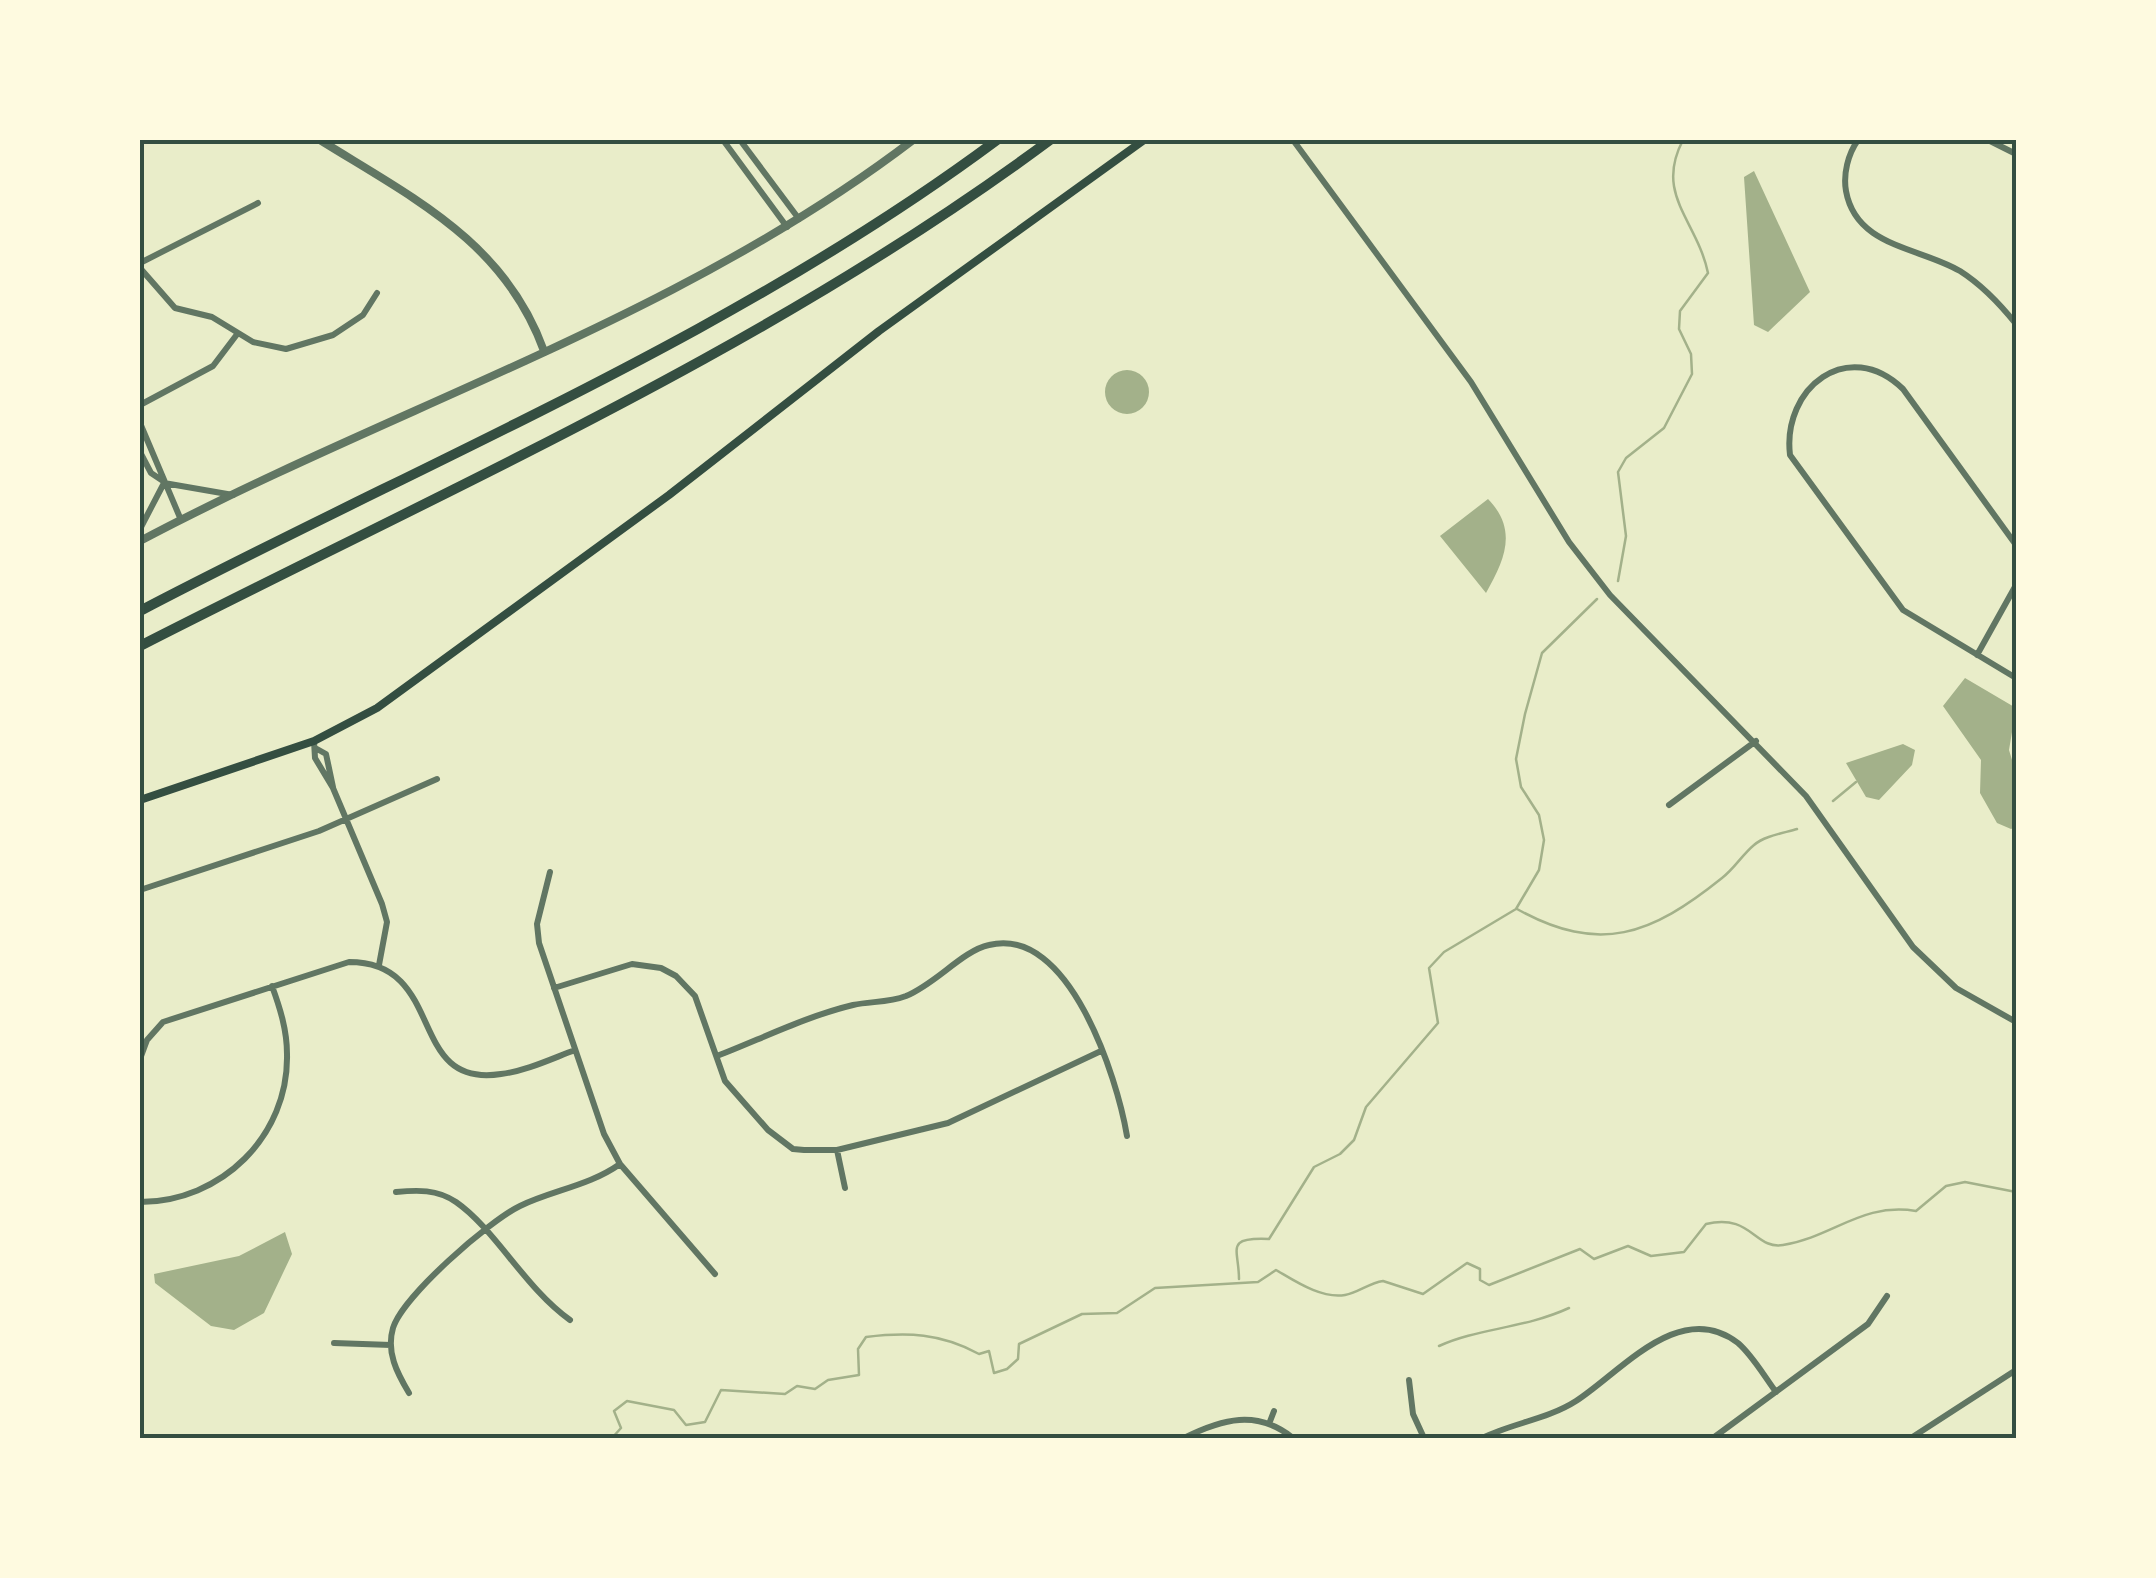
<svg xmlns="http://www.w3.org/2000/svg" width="2156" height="1578" viewBox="0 0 2156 1578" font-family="'Archivo Narrow',sans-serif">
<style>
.water{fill:#a3b18a}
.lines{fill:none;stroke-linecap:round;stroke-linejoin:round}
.stream{stroke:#a3b18a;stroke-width:2.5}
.minor{stroke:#617663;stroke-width:6}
.tertiary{stroke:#617663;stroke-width:8}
.secondary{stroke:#344e41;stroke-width:8}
.motorway{stroke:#344e41;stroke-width:10}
.neatline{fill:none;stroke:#344e41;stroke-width:4}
</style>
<rect width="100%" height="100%" fill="#e9edc9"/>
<!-- water -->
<path class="water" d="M1754,171L1810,292L1768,332L1754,325L1744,177Z
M1105 392a22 22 0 1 1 44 0a22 22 0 1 1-44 0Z
M1488,499C1518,530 1505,559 1486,593L1440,536Z
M1965,678L2016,708L2009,750L2016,773V827L2011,829L1997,823L1980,793L1981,760L1943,706Z
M1903,744L1915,750L1912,765L1879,800L1866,797L1846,763Z
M285,1232L292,1254L264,1313L234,1330L211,1326L155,1283L154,1274L239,1256Z"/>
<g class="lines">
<!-- stream -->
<path class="stream" d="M1618,581L1626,536L1618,472L1626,458L1664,428L1692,374L1691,354L1679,329L1680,311L1708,273C1697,220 1654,195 1683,140
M1833,801L1856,782
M1517,909C1600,955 1651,935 1722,878C1734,869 1742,855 1754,845C1764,836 1784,833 1797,829
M1239,1279C1239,1249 1224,1237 1269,1239L1314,1167L1340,1154L1354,1140L1366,1107L1438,1023L1429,968L1444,952L1516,909L1539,870L1544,840L1539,815L1521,787L1516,759L1525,714L1542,653L1597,599
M1439,1346C1478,1328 1523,1329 1569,1308
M612,1438L621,1428L614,1411L627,1401L674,1410L686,1425L705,1422L721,1390L785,1394L797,1386L815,1389L828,1380L859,1375L858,1349L866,1337C907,1332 941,1333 979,1354L989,1351L994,1373L1007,1369L1018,1359L1019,1344L1082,1314L1117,1313L1155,1288L1258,1282L1276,1270C1295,1281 1321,1299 1345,1295C1358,1293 1369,1283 1383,1281L1423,1294L1467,1263L1480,1269V1280L1489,1285L1580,1249L1594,1259L1628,1246L1651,1256L1684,1252L1706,1224C1751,1213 1755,1250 1783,1245C1833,1237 1862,1202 1916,1211L1946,1186L1965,1182L2016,1192"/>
<!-- minor -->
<path class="minor" d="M723,140L787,227
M740,140L799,219
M1293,140L1471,382L1569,542L1610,595L1806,796L1913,947L1956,988L2016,1022
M1858,140C1848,154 1843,174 1846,191C1856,247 1919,247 1960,271C1982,285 2000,304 2016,324
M1988,140L2016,154
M140,263L258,203
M140,268L175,308L212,317L253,342L286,349L333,335L363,315L377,293
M140,405L213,366L238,333
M140,423L181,520
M140,452L151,473L163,481
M140,529L164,483L233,495
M2016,545L1903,389C1848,336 1782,388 1790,455L1903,610L2016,678
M1977,655L2016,585
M314,741L315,758L333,788L382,904L387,922L379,965
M317,749L326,754L333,787
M1669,805L1756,741
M550,872L537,924L539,943L604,1134L620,1164L715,1274
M140,890L319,831L437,779
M554,988L632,964L661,968L676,976L695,996L725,1081L768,1130L793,1149L804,1150H837L948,1123L1101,1051
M717,1056C761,1039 807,1016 853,1005C871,1001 888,1003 906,996C937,983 962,951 989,945C1069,925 1117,1077 1127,1136
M140,1059L147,1040L163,1022L349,962C448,962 405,1089 501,1074C526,1071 551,1059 575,1050
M837,1150L845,1188
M396,1192C417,1190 437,1189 456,1202C495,1229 525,1288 570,1320
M140,1202C221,1202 289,1136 287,1054C287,1030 280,1008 272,986
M334,1343L391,1345
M1409,1380L1413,1414L1424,1438
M409,1393C397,1373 386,1352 393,1328C403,1296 489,1221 520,1206C553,1190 589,1186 620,1164
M1269,1424L1274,1411
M1184,1438C1222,1419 1257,1409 1293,1438
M1482,1438C1513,1423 1548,1419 1576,1401C1621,1372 1680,1298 1738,1343C1753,1356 1764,1376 1776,1392
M1713,1438L1868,1324L1887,1296
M1911,1438L2016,1370"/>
<!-- tertiary -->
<path class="tertiary" d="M320,140C413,198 505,242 544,351
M140,541C397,405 680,318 913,140"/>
<!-- secondary -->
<path class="secondary" d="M140,800L314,741L377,708L669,495L879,331L1144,140"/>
<!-- motorway -->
<path class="motorway" d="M140,611C428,460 735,335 997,140
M140,646C449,488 770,348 1050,140"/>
</g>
<!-- border -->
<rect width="2156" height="1578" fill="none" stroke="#fefae0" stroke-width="285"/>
<rect x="142" y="142" width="1872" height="1294" class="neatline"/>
</svg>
